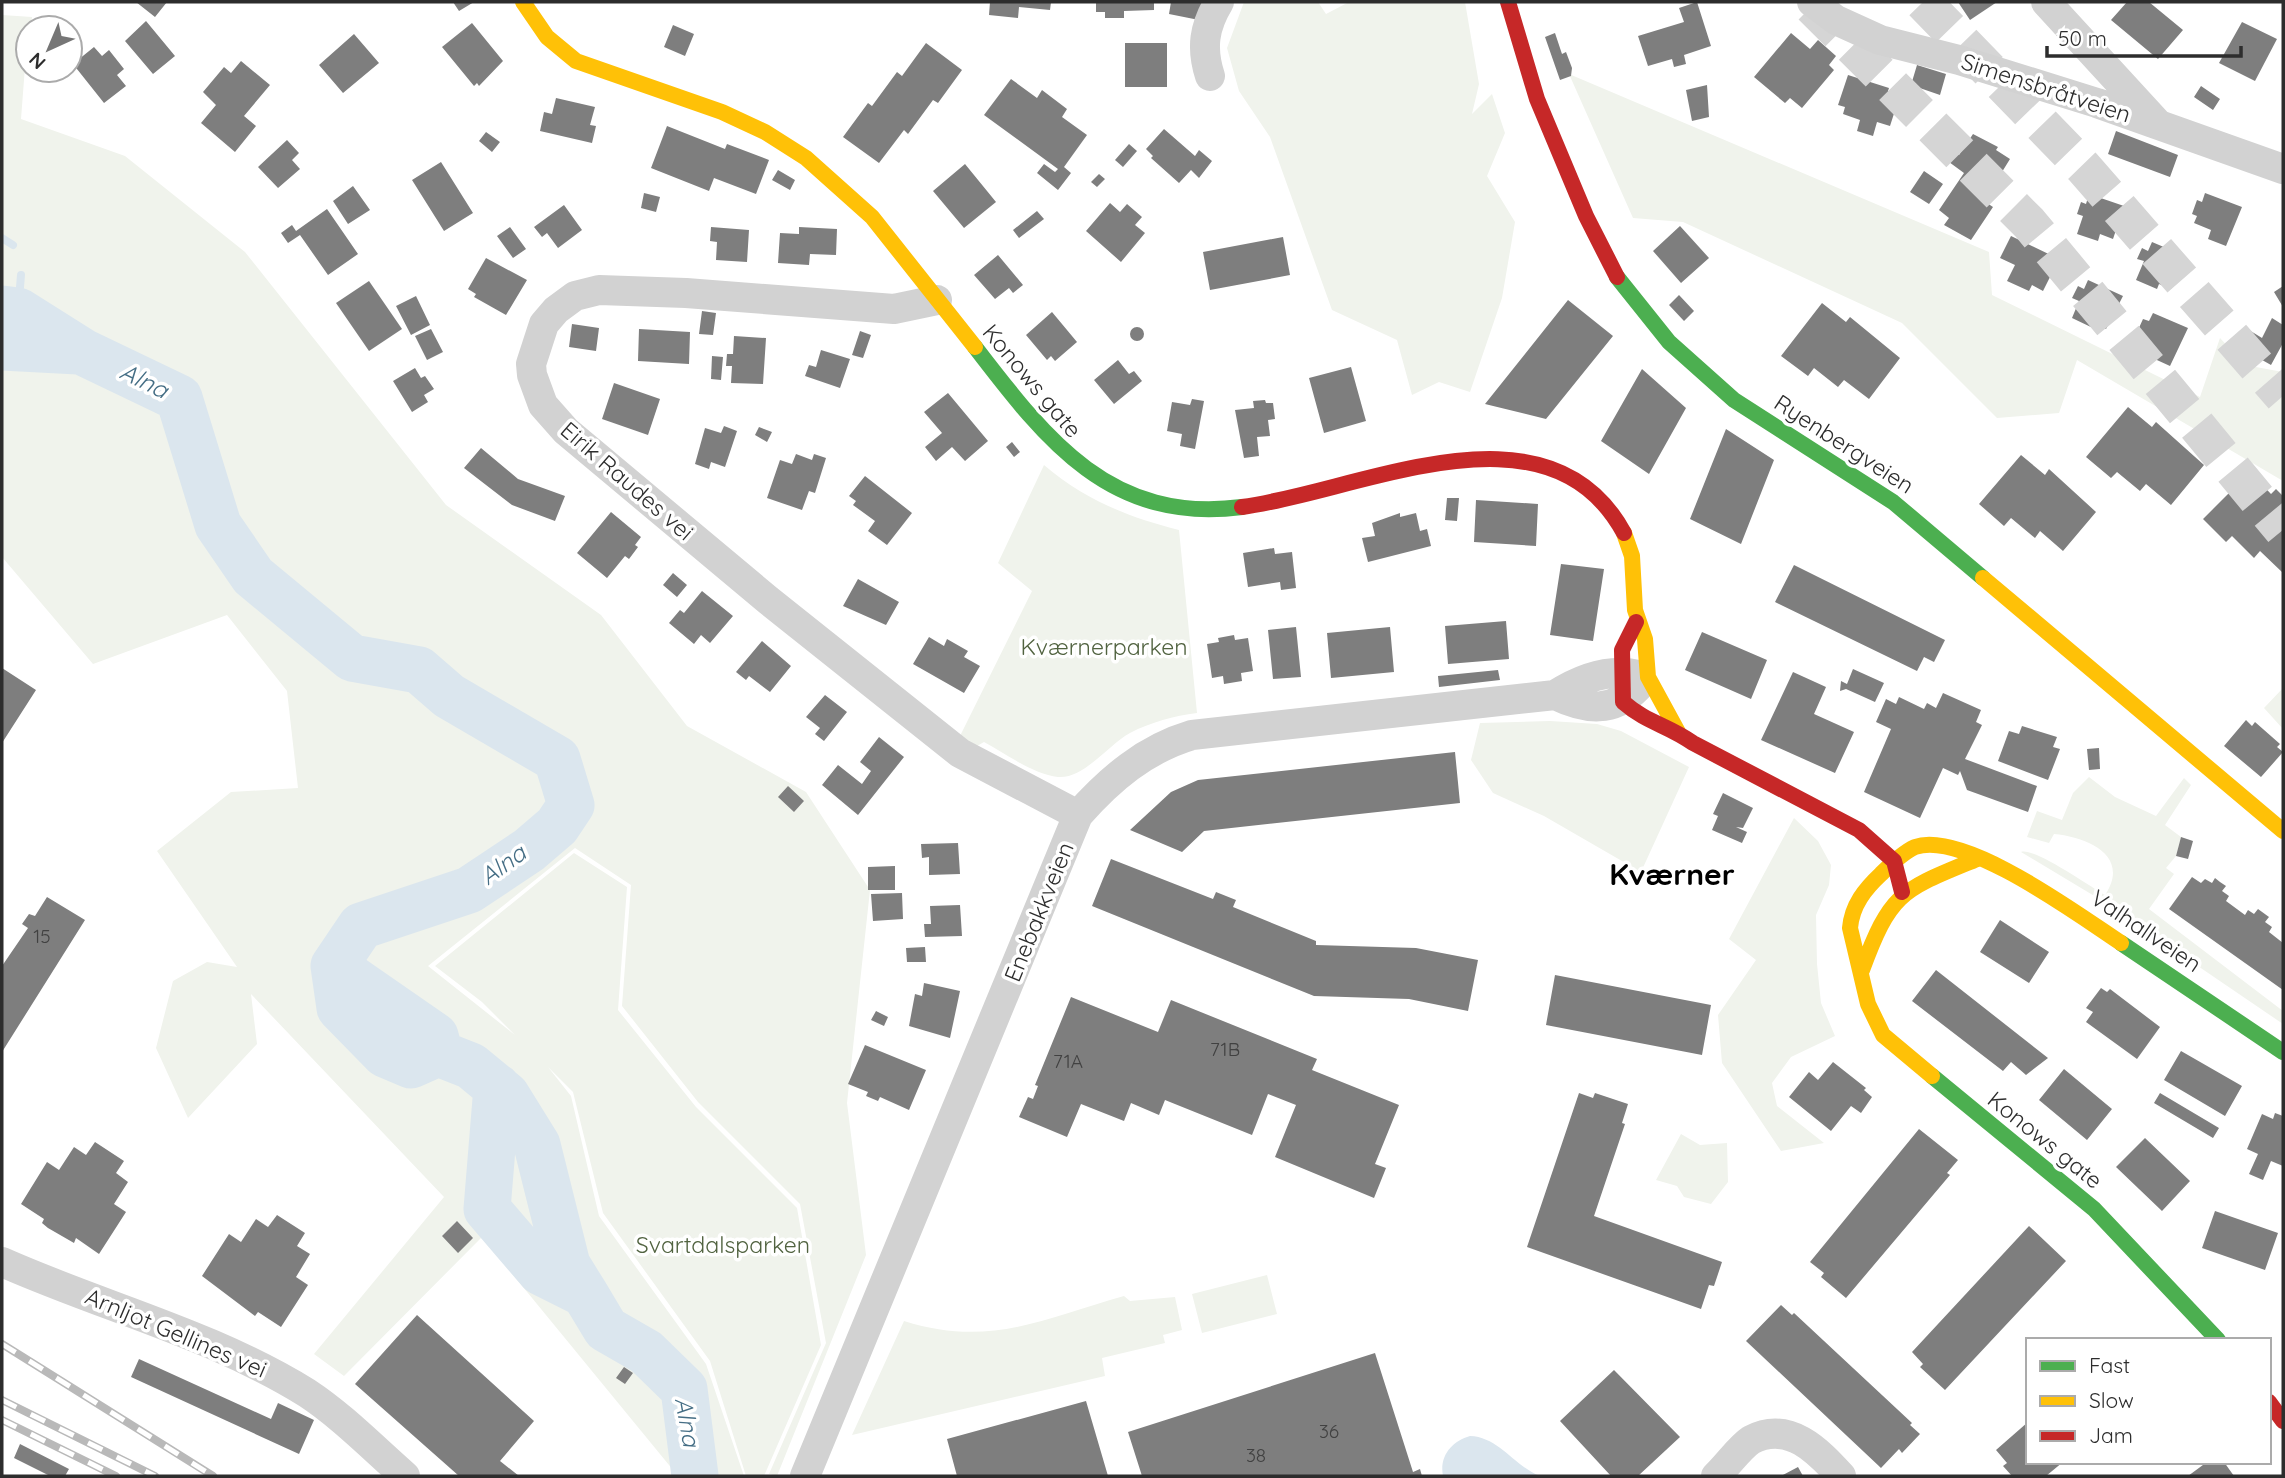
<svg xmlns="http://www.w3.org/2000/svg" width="2285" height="1478" viewBox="0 0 2285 1478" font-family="Quicksand,sans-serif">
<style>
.green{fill:#f0f3ec}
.water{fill:#dbe6ee}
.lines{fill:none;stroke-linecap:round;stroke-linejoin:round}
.stream{stroke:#dbe6ee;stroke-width:8}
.river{stroke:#dbe6ee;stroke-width:47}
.building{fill:#7e7e7e}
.highway-tunnel{stroke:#d5d5d5;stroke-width:38;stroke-dasharray:38 19;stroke-linecap:butt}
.street{stroke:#d2d2d2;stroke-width:30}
.fast{stroke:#4caf50;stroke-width:16}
.slow{stroke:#ffc107;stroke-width:16}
.jam{stroke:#c62828;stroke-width:16}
.rail-casing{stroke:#b9b9b9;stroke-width:8}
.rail{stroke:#fff;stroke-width:5;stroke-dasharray:16;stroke-linecap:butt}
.labels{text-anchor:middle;stroke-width:7;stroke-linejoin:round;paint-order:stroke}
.number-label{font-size:19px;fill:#414141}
.street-label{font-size:23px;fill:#2d2d2d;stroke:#fff}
.park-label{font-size:23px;fill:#516340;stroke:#fff}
.water-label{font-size:24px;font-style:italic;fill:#456e85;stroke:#fff}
.district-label{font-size:30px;font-weight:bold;fill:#000;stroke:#fff}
</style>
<rect width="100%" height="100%" fill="#fff"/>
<!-- green -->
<path class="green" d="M1244,2H1318L1326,14L1349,2H1465L1479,84L1472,114L1492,94L1505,133L1487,176L1515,222L1502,298L1470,392L1439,382L1412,395L1397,340L1332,310L1270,137L1239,91L1227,48Z
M2,15L32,17L31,28H28L21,119L125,156L245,252L446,505L601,615L687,726L806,792L870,890L847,1103L866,1255L777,1476L769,1474L826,1343L800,1204L698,1102L622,1006L631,885L575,848L428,966L515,1035L482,1002L435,966L574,853L627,887L618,1010L696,1107L797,1208L821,1345L764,1476H746L710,1361L603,1213L573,1092L548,1067L571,1096L599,1216L706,1364L744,1476H678L482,1237L344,1376L314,1354L444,1197L251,994L257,1044L188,1118L156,1048L173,981L207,962L237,967L157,851L231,792L298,788L287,691L227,615L93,664L2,557Z
M1569,74L1989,252L1992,295L2200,397L2220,338L2245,365L2283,372V481L2077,360L2059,413L1997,418L1902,323L1683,222L1633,218Z
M1044,465C1085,500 1128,517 1179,530L1197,713C1174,716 1151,722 1130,733C1108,745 1084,779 1058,777C1033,774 1006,754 984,742L977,746L959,738L1032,591L998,563Z
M2283,688V729L2264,708Z
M1550,721L1597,724L1621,731L1689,767L1641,872L1544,816L1493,793L1471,760L1480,723Z
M2089,777L2115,797L2156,816L2184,778L2191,785L2165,825L2181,837L2176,856L2166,868L2174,874L2149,909L2283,1011V1024L2101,900L2021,852C2034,847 2089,886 2105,895C2131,856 2088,837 2054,834L2049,843L2027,837L2037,811L2062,820L2073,793Z
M1794,818L1818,841L1831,865L1829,885L1816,915L1817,964L1821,1003L1835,1036L1791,1057L1772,1083L1777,1106L1824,1143L1781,1151L1722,1063L1718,1015L1756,960L1729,939Z
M1681,1134L1700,1145L1727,1143L1728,1182L1711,1204L1684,1197L1677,1186L1656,1180Z
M1267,1275L1277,1314L1202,1333L1192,1294Z
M1124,1296L1130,1301L1175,1297L1182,1330L1163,1335L1165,1343L1102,1358L1105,1376L852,1435L904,1321C989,1348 1043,1319 1124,1296Z"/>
<!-- water -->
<path class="water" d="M1470,1436C1499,1437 1514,1466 1540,1476H1443C1439,1456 1452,1441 1470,1436Z"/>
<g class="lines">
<!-- stream -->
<path class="stream" d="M2,238L13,245
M18,311L21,275"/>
<!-- river -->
<path class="river" d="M2,309L18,311L83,352L179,398L218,525L253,576L352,658L419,670L449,696L557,759L571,805L557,826L529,850L469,890L361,926L334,966L340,1008L385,1054L411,1065L438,1053L471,1066L506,1095L537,1145L567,1265L585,1294L606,1329L646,1352L684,1389L695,1476
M2,347L78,351
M334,966L435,1036L440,1054
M497,1087L487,1209L541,1272L585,1294"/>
</g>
<!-- building -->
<path class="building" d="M136,2H167L155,17Z
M453,2H474L459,11Z
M990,2H1051L1050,10L1019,7L1018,18L989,15Z
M1096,2H1154V10L1124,11V18H1105V12H1096Z
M1171,2H1203L1199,20L1169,14Z
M1697,2L1711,46L1684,55L1686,64L1674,67L1672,59L1648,66L1638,36L1684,22L1679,8Z
M1958,2H1997L1970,20Z
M2127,2H2149L2183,30L2158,59L2111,20Z
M146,21L175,56L153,74L125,41Z
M2242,22L2277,39L2255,81L2219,63Z
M472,23L503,61L479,86L477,83L474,86L442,47Z
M673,25L694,34L685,56L664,47Z
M1555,33L1562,54L1566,52L1572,68L1571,76L1560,80L1545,37Z
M1791,33L1810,49L1818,40L1836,56L1829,65L1834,70L1802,108L1790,98L1785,103L1754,77Z
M354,34L379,63L343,93L319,65Z
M926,43L962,70L938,103L933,100L908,134L904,130L879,163L843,137L868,103L872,106L897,72L902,76Z
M1125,43H1167V87H1125Z
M94,47L102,56L109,50L124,69L117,75L126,86L104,103L73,64Z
M241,61L270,85L244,116L256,126L235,152L201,123L216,105L203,92L224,67L231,73Z
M1917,65L1946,74L1940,95L1911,85Z
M1848,75L1889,88L1888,91L1900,95L1890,126L1877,122L1873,136L1857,131L1860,120L1843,114L1845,107L1838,105Z
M1011,79L1037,98L1042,90L1067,109L1062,117L1087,135L1064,167L1071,173L1058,190L1037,173L1044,164L1055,172L1058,169L984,115Z
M1707,85L1709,117L1692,121L1686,90Z
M2201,86L2220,99L2213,110L2194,97Z
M556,98L595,107L590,125L596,126L592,143L540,131L544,112L552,114Z
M667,126L725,149L727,144L769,160L756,194L714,178L709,191L651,168Z
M1164,129L1195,156L1199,150L1212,161L1199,178L1191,170L1179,183L1151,158L1153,156L1146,149Z
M2116,131L2178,155L2170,177L2108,154Z
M486,132L500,142L492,152L479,141Z
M1973,134L1998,147L1996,150L2010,159L1984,201L1993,207L1971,240L1944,225L1949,218L1939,210L1964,173L1949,162L1956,152L1959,155Z
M287,140L299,153L292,160L300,169L278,188L258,167Z
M1129,144L1137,151L1123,167L1115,160Z
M441,162L473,213L444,231L412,180Z
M965,164L996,202L964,228L933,191Z
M778,170L795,180L790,190L772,180Z
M1924,171L1943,184L1929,204L1910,192Z
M1099,174L1105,179L1097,187L1091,182Z
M353,186L370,210L348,224L333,201Z
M644,193L660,197L656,212L641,208Z
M2205,193L2242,207L2226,246L2208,239L2211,230L2194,223L2197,216L2192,214L2197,200L2202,202Z
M2089,194L2124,206L2113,239L2100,234L2098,241L2077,234L2083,216L2077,214L2081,202L2086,204Z
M1110,203L1120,212L1127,204L1142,217L1135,225L1145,233L1121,262L1086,231Z
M564,205L582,230L558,248L547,233L542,237L534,227Z
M327,209L358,254L328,275L300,235L288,243L281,233L292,225L296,231Z
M1037,211L1044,219L1019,238L1013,230Z
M1680,226L1709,258L1681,283L1653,251Z
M510,227L526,249L513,258L497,236Z
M711,227L749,230L747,262L716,260L717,242L710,241Z
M799,227L837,229L836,255L810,254L809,265L778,263L780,233L799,234Z
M2011,236L2059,259L2043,291L2032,285L2029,291L2007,281L2015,265L2000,258Z
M1283,237L1290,275L1210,290L1203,252Z
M2152,242L2185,256L2171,289L2159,284L2157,289L2136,280L2144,261L2137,259L2142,248L2148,251Z
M998,255L1023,285L1013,293L1009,288L995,299L974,275Z
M486,258L527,280L506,315L474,297L476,294L468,289Z
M2088,280L2123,296L2106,329L2094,323L2093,328L2072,318L2079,301L2072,298L2078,286L2084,289Z
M369,281L402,329L369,351L336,303Z
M2283,286V307L2274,292Z
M1679,295L1694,311L1684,321L1669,305Z
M416,296L430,325L411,335L396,306Z
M1568,300L1613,336L1546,419L1485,404Z
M1822,303L1846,322L1850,317L1900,358L1869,399L1844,380L1838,387L1814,368L1808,376L1781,356Z
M702,311L716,313L713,335L699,334Z
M1052,312L1077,342L1055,361L1051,356L1047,360L1026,335Z
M2153,313L2188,328L2170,366L2135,350L2143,333L2138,330L2143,319L2149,321Z
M2272,318L2283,325V343L2271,365L2255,356L2252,361L2237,353L2249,330L2262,338Z
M572,324L599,328L596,351L569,347Z
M1130 334a7 7 0 1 1 14 0a7 7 0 1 1-14 0Z
M431,329L443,352L427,360L415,336Z
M639,329L690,332L689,364L638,361Z
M860,331L871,335L863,358L852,355Z
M734,336L766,338L763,384L731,383L732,366H726L727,354H733Z
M821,350L850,359L840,388L805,376L809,365L816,367Z
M712,356L723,357L721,380L711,379Z
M1118,360L1129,374L1134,371L1142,381L1114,404L1094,380Z
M1351,367L1366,421L1324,433L1309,378Z
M415,368L421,378L425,376L434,389L424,395L428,402L412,412L393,381Z
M1642,369L1686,408L1649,474L1601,441Z
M614,383L660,399L648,435L602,419Z
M948,393L988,441L965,461L952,447L936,461L925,447L942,433L924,412Z
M1192,399L1204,401L1195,449L1180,446L1182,434L1167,431L1172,402L1190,405Z
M1265,400L1266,403H1273L1275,419L1268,420L1270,436L1257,437L1259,456L1244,458L1235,410L1254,408L1253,401Z
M2128,407L2152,427L2156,422L2204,465L2171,505L2146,484L2140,491L2117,472L2111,478L2086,457Z
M724,426L737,431L725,467L711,462L709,469L695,464L705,428L721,433Z
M759,427L772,432L767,442L755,435Z
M1726,429L1774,460L1741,544L1690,519Z
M1012,442L1020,452L1014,457L1006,447Z
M481,448L518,479L565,496L555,521L512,505L464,468Z
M796,454L812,460L814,454L826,458L815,493L809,491L802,510L767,498L780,460L792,464Z
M2021,455L2045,475L2049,469L2096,512L2063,551L2040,531L2035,538L2011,518L2004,526L1979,504Z
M2250,472L2271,494L2276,489L2283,496V573L2260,551L2254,558L2232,536L2226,542L2203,519Z
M865,476L912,513L887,545L868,531L875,521L853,505L856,501L849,496Z
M1447,498H1459L1457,521L1445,520Z
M1476,500L1538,504L1536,546L1474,542Z
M611,512L641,537L635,545L638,547L629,559L625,556L607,578L577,553Z
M1400,513V517L1416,513L1420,531L1427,529L1431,546L1368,562L1362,538L1375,536L1372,523Z
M1274,548L1275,554L1292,552L1296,588L1281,590L1280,582L1248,587L1243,553Z
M1561,564L1604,569L1593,641L1550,635Z
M1794,565L1945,640L1934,662L1924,657L1917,671L1775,602Z
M673,573L687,585L677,597L663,585Z
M858,579L899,602L886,625L843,606Z
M702,591L733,616L710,643L701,635L694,644L669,623L680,610L684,613Z
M1506,621L1509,659L1448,664L1445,626Z
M1296,627L1301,677L1273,679L1268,630Z
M1390,627L1394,672L1331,678L1327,633Z
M1702,632L1767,660L1751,699L1685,670Z
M1234,635L1235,640L1248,638L1253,671L1241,673L1242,681L1224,684L1223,676L1212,678L1207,644L1219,642L1218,638Z
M929,637L944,646L947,639L968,651L964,657L980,666L964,693L913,664Z
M762,641L791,666L770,692L749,676L746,680L736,672Z
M2,668L36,690L2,743Z
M1853,669L1884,683L1875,702L1846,689L1840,691L1841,681L1847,684Z
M1498,670L1500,680L1439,687L1438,676Z
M1793,672L1826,687L1814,714L1854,732L1835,773L1761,740Z
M1943,693L1981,710L1976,722L1982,725L1965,759L2037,786L2028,812L1967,790L1960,771L1958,775L1943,768L1920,818L1864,792L1891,729L1876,722L1886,699L1896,704L1899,697L1924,709L1927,703L1936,708Z
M825,695L847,712L824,741L815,734L820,728L806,717Z
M2246,720L2252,726L2255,722L2280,744L2277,747L2283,752L2261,777L2224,746Z
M2022,726L2057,737L2053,747L2060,749L2048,780L1998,761L2009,731L2019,734Z
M879,737L904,757L858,815L822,785L838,765L862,784L871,771L860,762Z
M2099,748L2100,769L2089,770L2087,749Z
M1455,752L1460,803L1204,831L1182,852L1130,830L1171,792L1198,780Z
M788,786L804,801L794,812L778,797Z
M1723,793L1753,808L1743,828L1736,827L1747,832L1742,843L1712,830L1718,816L1713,814Z
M2181,837L2193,841L2188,859L2176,856Z
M958,843L960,874L929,875V857L922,858L921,844Z
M1111,859L1213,899L1216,892L1236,900L1233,907L1316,941V945L1416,948L1478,960L1468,1011L1409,999L1314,996L1092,906Z
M895,866V890H868V867Z
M2192,877L2201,883L2205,879L2212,883L2215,878L2220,882L2226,886L2222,891L2229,896L2226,901L2245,915L2248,910L2254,914L2258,909L2269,917L2265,922L2272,927L2269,932L2283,943V990L2169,909Z
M902,893L903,919L873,921L871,894Z
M47,897L85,920L2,1052V966L28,928L22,924L29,914L35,916Z
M960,905L962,936L925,937L924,924H931L930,906Z
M2000,920L2049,952L2029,983L1980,952Z
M925,947L926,962H907L906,948Z
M1936,970L2048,1058L2026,1075L2011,1062L2003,1071L1912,1001Z
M1555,975L1711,1005L1702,1055L1546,1025Z
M924,983L960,991L950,1038L909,1026L915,994L922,996Z
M2101,988L2107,992L2110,989L2160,1027L2137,1059L2086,1022L2093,1012L2086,1008Z
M1071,997L1158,1032L1171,1000L1317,1059L1312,1070L1399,1105L1375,1164L1386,1168L1374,1198L1275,1157L1296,1105L1268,1094L1252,1135L1165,1100L1159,1115L1131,1103L1124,1121L1081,1104L1067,1137L1019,1117L1028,1097L1033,1099L1038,1086L1035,1085Z
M876,1011L888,1017L884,1026L871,1020Z
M865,1045L926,1070L909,1110L880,1097L878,1101L866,1096L868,1092L848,1084Z
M2181,1051L2242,1086L2225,1116L2164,1080Z
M1833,1062L1866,1088L1864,1090L1872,1097L1861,1113L1851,1106L1831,1131L1789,1097L1809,1072L1818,1080Z
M2064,1069L2112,1109L2087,1140L2039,1100Z
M1579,1093L1593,1098L1595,1093L1628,1104L1622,1123L1625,1124L1594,1216L1722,1262L1714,1286L1709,1285L1701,1309L1527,1247Z
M2160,1093L2219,1128L2213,1138L2154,1103Z
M2275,1113L2283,1116V1166L2271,1161L2263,1180L2249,1174L2258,1154L2247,1149L2262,1114L2273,1119Z
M1919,1129L1958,1160L1947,1173L1950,1175L1846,1298L1821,1277L1824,1273L1810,1262Z
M2145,1138L2190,1181L2162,1211L2116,1167Z
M95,1142L124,1161L116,1173L128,1182L114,1204L126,1212L99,1254L76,1238L74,1243L48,1228L42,1223L44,1219L21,1204L47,1162L59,1170L74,1147L86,1155Z
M2215,1211L2278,1233L2265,1270L2202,1248Z
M277,1215L305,1233L297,1246L310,1254L296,1277L308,1285L281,1327L258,1312L255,1316L202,1276L229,1234L241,1242L256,1219L268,1227Z
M457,1221L473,1238L458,1253L442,1236Z
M2029,1226L2066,1261L1945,1390L1920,1367L1923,1364L1912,1352Z
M1781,1305L1792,1315L1794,1313L1912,1423L1910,1425L1920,1434L1902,1453L1899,1449L1881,1468L1746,1341Z
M417,1315L534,1421L500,1461L519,1476H459L355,1384Z
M1375,1353L1413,1472L1420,1469L1422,1476H1142L1128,1432Z
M139,1359L271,1419L278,1403L314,1420L299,1454L131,1377Z
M624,1367L633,1373L625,1384L616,1378Z
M1614,1370L1680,1437L1638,1476H1611L1560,1421Z
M1086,1401L1108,1476H957L947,1439Z
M2028,1422V1462H2063L2046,1476H2012L2003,1466L2007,1463L1996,1450Z
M20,1444L69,1469L65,1476H50L14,1458Z
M2207,1462H2224L2234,1476H2188Z
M1798,1467L1803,1476H1781Z"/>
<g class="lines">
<!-- highway-tunnel -->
<path class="highway-tunnel" d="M1923,2L2083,167L2283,396
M1812,6L2029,223L2283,530"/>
<!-- street -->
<path class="street" d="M1812,2L1836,20L1880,40L1959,60L2097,103L2283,169
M2046,2L2157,123
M1210,76C1201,48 1204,27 1219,2
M937,300L894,309L686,293L599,290L575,296L556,310L544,324L531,364L532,375L543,405L566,431L768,600L960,753L1078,815
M1555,695C1586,710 1613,713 1638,687
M2,1262C103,1307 212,1334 307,1393C342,1416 373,1448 405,1476
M805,1476L1078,815C1110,779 1145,749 1192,735L1555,695C1580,679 1610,668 1639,675
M1716,1476C1727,1466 1739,1448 1751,1440C1789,1420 1818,1451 1841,1476"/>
<!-- fast -->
<path class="fast" d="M1617,277L1669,342L1734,400L1893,502L1983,578
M975,347C1047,441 1111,524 1242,507
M2121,943L2283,1052
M1932,1076L2094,1209L2218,1340"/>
<!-- slow -->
<path class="slow" d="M523,2L547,37L576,61L722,112L765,132L806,158L872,217L975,347
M1624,533L1632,556L1635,610L1645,639L1648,677L1678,732
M1983,578L2283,831
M1862,970C1891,891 1902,890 1977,859
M1932,1076L1883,1035L1868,1004L1850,928C1852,905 1865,889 1881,874C1890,865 1904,852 1915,847C1964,830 2080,916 2121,943"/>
<!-- jam -->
<path class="jam" d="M1508,2L1537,99L1586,216L1617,277
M1242,507C1359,492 1548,393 1624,533
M1636,622L1622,650L1623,702C1647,723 1668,725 1693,743L1859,830L1894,861L1902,892
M2269,1402L2283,1421"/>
<defs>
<path id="rail" d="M2,1344L213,1476
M2,1400L155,1476
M2,1420L116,1476"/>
</defs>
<!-- rail casing -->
<use href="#rail" class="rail-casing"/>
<!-- rail -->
<use href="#rail" class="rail"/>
</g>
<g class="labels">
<!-- number labels -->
<g class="number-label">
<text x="42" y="943">15</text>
<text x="1225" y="1056">71B</text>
<text x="1068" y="1068">71A</text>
<text x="1329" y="1438">36</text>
<text x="1256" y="1462">38</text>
</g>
<!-- street labels -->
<g class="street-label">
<text transform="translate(2046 88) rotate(18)" y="8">Simensbråtveien</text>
<text transform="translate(1032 381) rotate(50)" y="8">Konows gate</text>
<text transform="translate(1844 444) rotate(33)" y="8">Ryenbergveien</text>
<text transform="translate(627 481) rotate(41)" y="8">Eirik Raudes vei</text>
<text transform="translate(1039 912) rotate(-68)" y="8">Enebakkveien</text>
<text transform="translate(2146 931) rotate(34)" y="8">Valhallveien</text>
<text transform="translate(2045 1140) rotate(39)" y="8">Konows gate</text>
<text transform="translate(176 1333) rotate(23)" y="8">Arnljot Gellines vei</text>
</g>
<!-- park labels -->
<g class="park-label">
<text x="1104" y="655">Kværnerparken</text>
<text x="723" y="1253">Svartdalsparken</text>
</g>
<!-- water labels -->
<g class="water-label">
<text transform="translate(144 381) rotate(26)" y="8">Alna</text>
<text transform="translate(503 865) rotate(-36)" y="8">Alna</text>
<text transform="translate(687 1422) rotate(80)" y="8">Alna</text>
</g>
<!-- district labels -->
<g class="district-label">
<text x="1672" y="885">Kværner</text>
</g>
</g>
<!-- border -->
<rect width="2285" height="1478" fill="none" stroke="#2d2d2d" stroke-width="7"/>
<!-- legend -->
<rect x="2026" y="1338" width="245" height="126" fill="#ffffff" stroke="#ababab" stroke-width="2"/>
<rect x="2040" y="1361" width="35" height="10" fill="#4caf50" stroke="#ababab" stroke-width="2"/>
<text x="2089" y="1373" font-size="21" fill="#2d2d2d">Fast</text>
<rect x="2040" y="1396" width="35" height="10" fill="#ffc107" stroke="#ababab" stroke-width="2"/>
<text x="2089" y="1408" font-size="21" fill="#2d2d2d">Slow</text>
<rect x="2040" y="1431" width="35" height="10" fill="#c62828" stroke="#ababab" stroke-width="2"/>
<text x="2089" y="1443" font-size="21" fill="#2d2d2d">Jam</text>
<!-- north arrow -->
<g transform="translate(49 49) rotate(224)"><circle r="33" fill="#ffffff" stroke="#ababab" stroke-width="2"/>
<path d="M0-5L12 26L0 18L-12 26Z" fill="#767676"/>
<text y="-10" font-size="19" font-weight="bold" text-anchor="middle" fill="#2d2d2d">N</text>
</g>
<!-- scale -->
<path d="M2047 46v10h194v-10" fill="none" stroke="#2d2d2d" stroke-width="3.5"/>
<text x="2058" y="46" font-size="21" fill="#2d2d2d" stroke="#ffffff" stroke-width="5" paint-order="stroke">50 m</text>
</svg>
